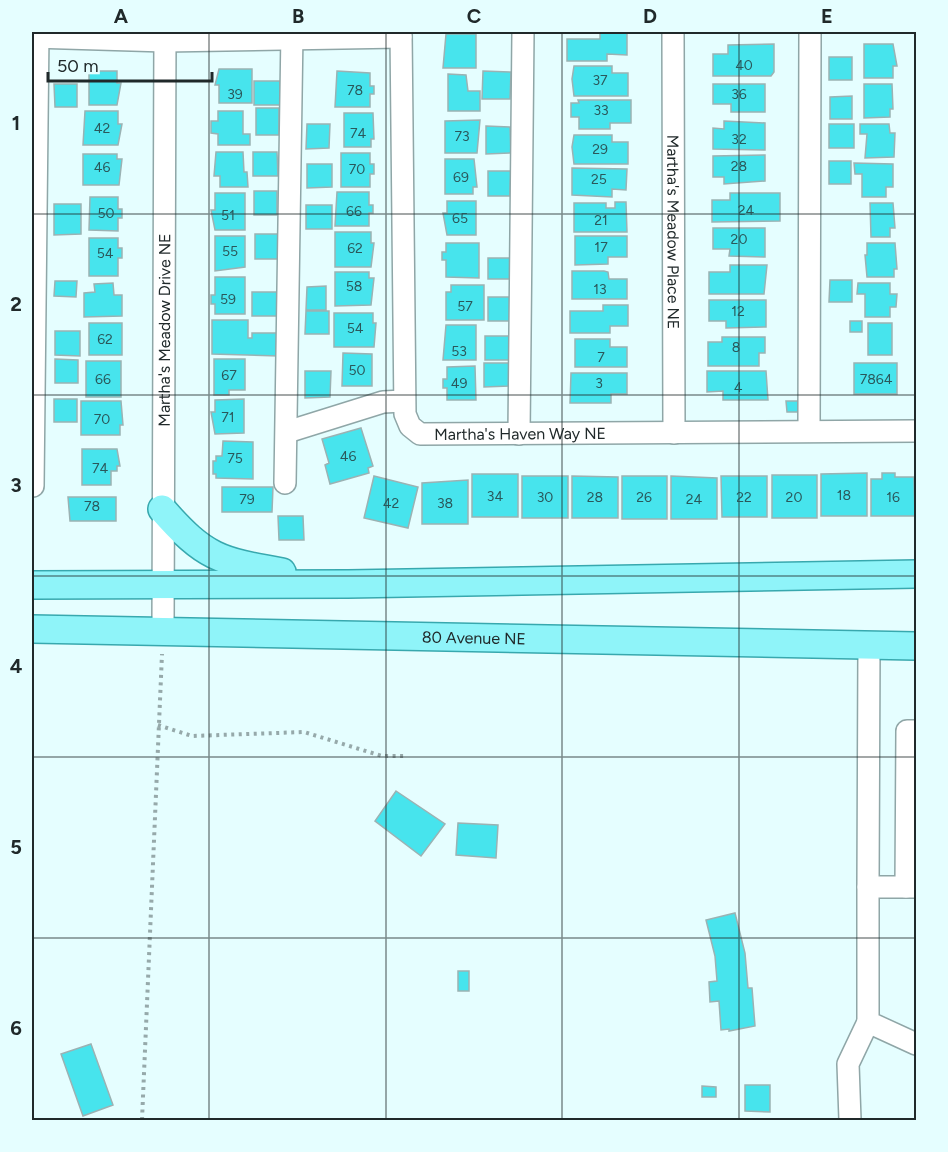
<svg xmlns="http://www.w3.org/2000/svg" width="948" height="1152" viewBox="0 0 948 1152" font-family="Figtree,sans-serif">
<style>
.building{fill:#47e4ed;stroke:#9bb2b3;stroke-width:1.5}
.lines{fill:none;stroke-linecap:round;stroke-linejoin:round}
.minor-casing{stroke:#8fa6a7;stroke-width:24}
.major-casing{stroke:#38a8ae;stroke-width:30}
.path{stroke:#96a9aa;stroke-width:4;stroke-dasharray:3 4.5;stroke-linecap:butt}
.minor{stroke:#fff;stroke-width:21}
.major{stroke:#8ff4f9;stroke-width:27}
.grid{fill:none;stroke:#20292a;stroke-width:1.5;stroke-opacity:0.55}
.labels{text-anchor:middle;stroke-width:4.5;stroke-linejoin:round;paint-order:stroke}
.number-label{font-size:14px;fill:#2a585b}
.street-label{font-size:16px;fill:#20292a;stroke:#e5feff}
.neatline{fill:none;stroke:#20292a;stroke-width:2}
.grid-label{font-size:20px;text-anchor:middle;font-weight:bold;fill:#20292a}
</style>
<rect width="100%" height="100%" fill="#e5feff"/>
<!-- building -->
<path class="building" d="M600,33H627V55L607,54V61H567V39H600Z
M446,34H476V68H443Z
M774,44V72L771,76H713V54H728V45Z
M864,44H893L897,66H893V78H864Z
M829,57H852V80H829Z
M574,66H612V73H628V96H574L572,79Z
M219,69H252V103H219V85H215Z
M89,71H117V83H121L117,105H89Z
M337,71L370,73V86H374V94H370V107H335Z
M483,71L511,72L510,99H482Z
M448,74L466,75L468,91H480V111H448Z
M254,81H280V105H254Z
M54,84H77V107H55Z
M713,84H765V112H731V104H713Z
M864,84H892L893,109H890V117L864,118Z
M852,96V119H830V97Z
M578,100H631V123H610V129H579V117H571V103H579Z
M256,108H279V135H256Z
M85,111H118V124H122L118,145H83Z
M218,111H243V134H250V145H218V134L211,133V121H218Z
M344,113H373L374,139H371V147H344Z
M480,120L477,153H445V121Z
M724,121L765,123V150L713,149V128L724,129Z
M307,124H330L329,148L306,149Z
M829,124H854V148H829Z
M860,124H889L890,133H895L894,157L865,158L867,134H860Z
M486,126L510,127L511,153L486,154Z
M574,135H612V142H628V164H574L572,147Z
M216,152H243L244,172H247L248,187H220V176H214Z
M253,152H277L278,176H253Z
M341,153H370V164H374V174H370V187H341Z
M83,154H117V159H122L119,185H83Z
M765,155V181L724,184V177H713V156Z
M445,159H474L477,187H473V194H445Z
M829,161H851V184H829Z
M854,163L893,164V187H886V197H862V174H855Z
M307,164H332V187L307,188Z
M572,168L627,169L626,190L612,189V197L572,195Z
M488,171H511L510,196H488Z
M254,191H277V215H254Z
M337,192H369V205H373V213H369V226H335Z
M215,193H245V230H215L211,210H215Z
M730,193H780V221L712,222V200H730Z
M90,197H118V209H122V218H118V231L89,230Z
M447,201H476V235H447L443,213H447Z
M615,202H626L627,232H574V203H606V208H615Z
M870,203H893L895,228H890V237H871Z
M54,204H81V234L54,235Z
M306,205H332V229H306Z
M713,228H765V257L729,256L730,249H713Z
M335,232H371V243H374L371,267H335Z
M255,234H278V259H255Z
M215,236H245V267L215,271Z
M575,236H627V257H608V264L575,265Z
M89,238H118V248H122V258H118V276H89Z
M446,243H479V278L446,277V260H442V252H446Z
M867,243H895L897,269H894V277H867L865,255H867Z
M488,258H511V279H488Z
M730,265H767L764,294H709V272H730Z
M572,271H604L608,272L609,279H627V299H572Z
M335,272H369V278H374L371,305L335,306Z
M215,277H245V314H215V304H211V295H215Z
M830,280H852V302H829Z
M55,281H77L76,297L54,296Z
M113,283L114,295H122V316L84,317V293L95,292L94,284Z
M858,283H890V294H897L896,307H890V317H865V294H857Z
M451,285H484V320H446V292H451Z
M326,286V310H306L307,287Z
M252,292H278V316H252Z
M488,297H510V321H488Z
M709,300H766V327L726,328V321H709Z
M603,305H628V326H610V333H570V311H603Z
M306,311H329V334H305Z
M334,313H373V323H376L374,347H334Z
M212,320H248V338H252V333H279L278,356L212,354Z
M850,321H862V332H850Z
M89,323H122V355H89Z
M868,323H892V355H868Z
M446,325H476V360H443Z
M55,331H80V356L55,355Z
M485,336H509V360H485Z
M722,337H765V353H759V366H708V342H722Z
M575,339H610V347H627V367H575Z
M343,353L372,354V386H342Z
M55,359L78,360V383H55Z
M214,359H245V390H229V395H214Z
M86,361H121V397H86Z
M484,363H510V386L484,387Z
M854,363H897V394H854Z
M475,366L476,400H447V388H443V379H447V367Z
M305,371H331L330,397L305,398Z
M707,371H766L768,400H723V391L707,392Z
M571,373H627V394H611V403H570Z
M54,399H77V422H54Z
M244,399V433L215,434L211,412H215V400Z
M81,401H121L123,425H120V435H81Z
M786,401H800V412H787Z
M361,428L373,466L368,468L369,473L330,484L325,465L329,463L322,439Z
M223,441L253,442V479L216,478V474H213V461H216V456H222Z
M82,449H117L120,466H117V471H111V485H82Z
M867,473V516H821V474Z
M882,473H895V477H914L915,516H871V479H882Z
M472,474H518V517H472Z
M772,475H817V518H772Z
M374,476L418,487L408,528L364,518Z
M522,476H568V518H522Z
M572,476L618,477V518H572Z
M622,476H667V519H622Z
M671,476L717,478V519H671Z
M721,476H767V517H722Z
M468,480V524H422V483Z
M222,487H273L272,512H222Z
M68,497H116V521H70Z
M278,516H303L304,540H279Z
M396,791L445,824L421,856L375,821Z
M458,823L498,825L496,858L456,855Z
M735,913L745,953L748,988H752L755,1026L729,1031V1029L721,1030L719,1001L710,1002L709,982L717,981L715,956L706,920Z
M458,971H469V991H458Z
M91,1044L113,1105L83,1116L61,1054Z
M745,1085H770V1112L745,1111Z
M702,1086L716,1087V1097H702Z"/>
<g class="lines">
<defs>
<g id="minor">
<path id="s1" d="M401,32L405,414L410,426L420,434L916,431"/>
<path id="s2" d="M673,32L674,433"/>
<path d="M32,37L165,41L401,37"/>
<path d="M809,431L810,32"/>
<path d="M287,432L383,402L404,401"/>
<path d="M519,434L523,32"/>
<path d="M285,483L292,32"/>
<path d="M33,486L38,32"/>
<path id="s3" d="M163,630L165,32"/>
<path d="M869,645L868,887H916"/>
<path d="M868,887V1022L916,1044"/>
<path d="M906,887L907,731H916"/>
<path d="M850,1120L848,1064L868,1022"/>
</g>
<g id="major">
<path d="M162,509C205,558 219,561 282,572"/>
<path d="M32,585L348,584L916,574"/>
<path id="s4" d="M32,629L916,646"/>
</g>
</defs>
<!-- minor casing -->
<use href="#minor" class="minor-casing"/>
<!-- major casing -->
<use href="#major" class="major-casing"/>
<!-- path -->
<path class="path" d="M158,725L192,736L304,732L382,756H406
M142,1120L162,654"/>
<!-- minor -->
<use href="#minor" class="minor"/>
<!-- major -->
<use href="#major" class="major"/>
</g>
<!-- grid -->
<path class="grid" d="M209,32V1120M386,32V1120M562,32V1120M739,32V1120M32,214H916M32,395H916M32,576H916M32,757H916M32,938H916"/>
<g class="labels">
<!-- number labels -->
<g class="number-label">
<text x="744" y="70">40</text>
<text x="600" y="85">37</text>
<text x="355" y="95">78</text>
<text x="235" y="99">39</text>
<text x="739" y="99">36</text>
<text x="601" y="115">33</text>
<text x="102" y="133">42</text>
<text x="358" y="138">74</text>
<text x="462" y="141">73</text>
<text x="739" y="144">32</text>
<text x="600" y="154">29</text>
<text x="739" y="171">28</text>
<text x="102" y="172">46</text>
<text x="357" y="174">70</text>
<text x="461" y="182">69</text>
<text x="599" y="184">25</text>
<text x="746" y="215">24</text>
<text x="354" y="216">66</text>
<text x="106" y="218">50</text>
<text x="228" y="220">51</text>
<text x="460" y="223">65</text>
<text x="601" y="225">21</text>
<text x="739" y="244">20</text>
<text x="601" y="252">17</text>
<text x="355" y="253">62</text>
<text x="230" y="256">55</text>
<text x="105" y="258">54</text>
<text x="354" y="291">58</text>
<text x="600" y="294">13</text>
<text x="228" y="304">59</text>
<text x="465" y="311">57</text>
<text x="738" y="316">12</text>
<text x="355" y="333">54</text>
<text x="105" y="344">62</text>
<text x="736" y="352">8</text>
<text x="459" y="356">53</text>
<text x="601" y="362">7</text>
<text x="357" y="375">50</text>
<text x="229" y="380">67</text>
<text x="103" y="384">66</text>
<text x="876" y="384">7864</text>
<text x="459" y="388">49</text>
<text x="599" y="388">3</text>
<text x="738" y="392">4</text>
<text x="228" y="422">71</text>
<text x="102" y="424">70</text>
<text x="348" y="461">46</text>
<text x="235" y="463">75</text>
<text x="100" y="473">74</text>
<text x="844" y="500">18</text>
<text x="495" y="501">34</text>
<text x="545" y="502">30</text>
<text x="595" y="502">28</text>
<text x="644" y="502">26</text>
<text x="744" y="502">22</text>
<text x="794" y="502">20</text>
<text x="893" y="502">16</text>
<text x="247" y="504">79</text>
<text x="694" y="504">24</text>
<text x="391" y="508">42</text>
<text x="445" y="508">38</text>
<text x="92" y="511">78</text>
</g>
<!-- street labels -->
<g class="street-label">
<text dy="6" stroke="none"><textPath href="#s2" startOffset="200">Martha's Meadow Place NE</textPath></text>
<text dy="6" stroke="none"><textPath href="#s3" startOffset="300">Martha's Meadow Drive NE</textPath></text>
<text dy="6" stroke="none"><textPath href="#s1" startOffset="508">Martha's Haven Way NE</textPath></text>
<text dy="6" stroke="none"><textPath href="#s4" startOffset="442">80 Avenue NE</textPath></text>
</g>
</g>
<!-- border -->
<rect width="948" height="1152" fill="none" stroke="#e5feff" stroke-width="66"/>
<!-- scale -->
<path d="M48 72v9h164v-9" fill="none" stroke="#20292a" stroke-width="3"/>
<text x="57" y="72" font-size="18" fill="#20292a" stroke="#e5feff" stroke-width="4.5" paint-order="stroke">50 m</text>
<rect x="33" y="33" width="882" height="1086" class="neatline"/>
<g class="grid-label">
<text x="121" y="23">A</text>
<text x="298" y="23">B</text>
<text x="474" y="23">C</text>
<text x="650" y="23">D</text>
<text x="827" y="23">E</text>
<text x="16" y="130">1</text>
<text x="16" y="311">2</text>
<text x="16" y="492">3</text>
<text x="16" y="673">4</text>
<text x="16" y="854">5</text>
<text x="16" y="1035">6</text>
</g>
</svg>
